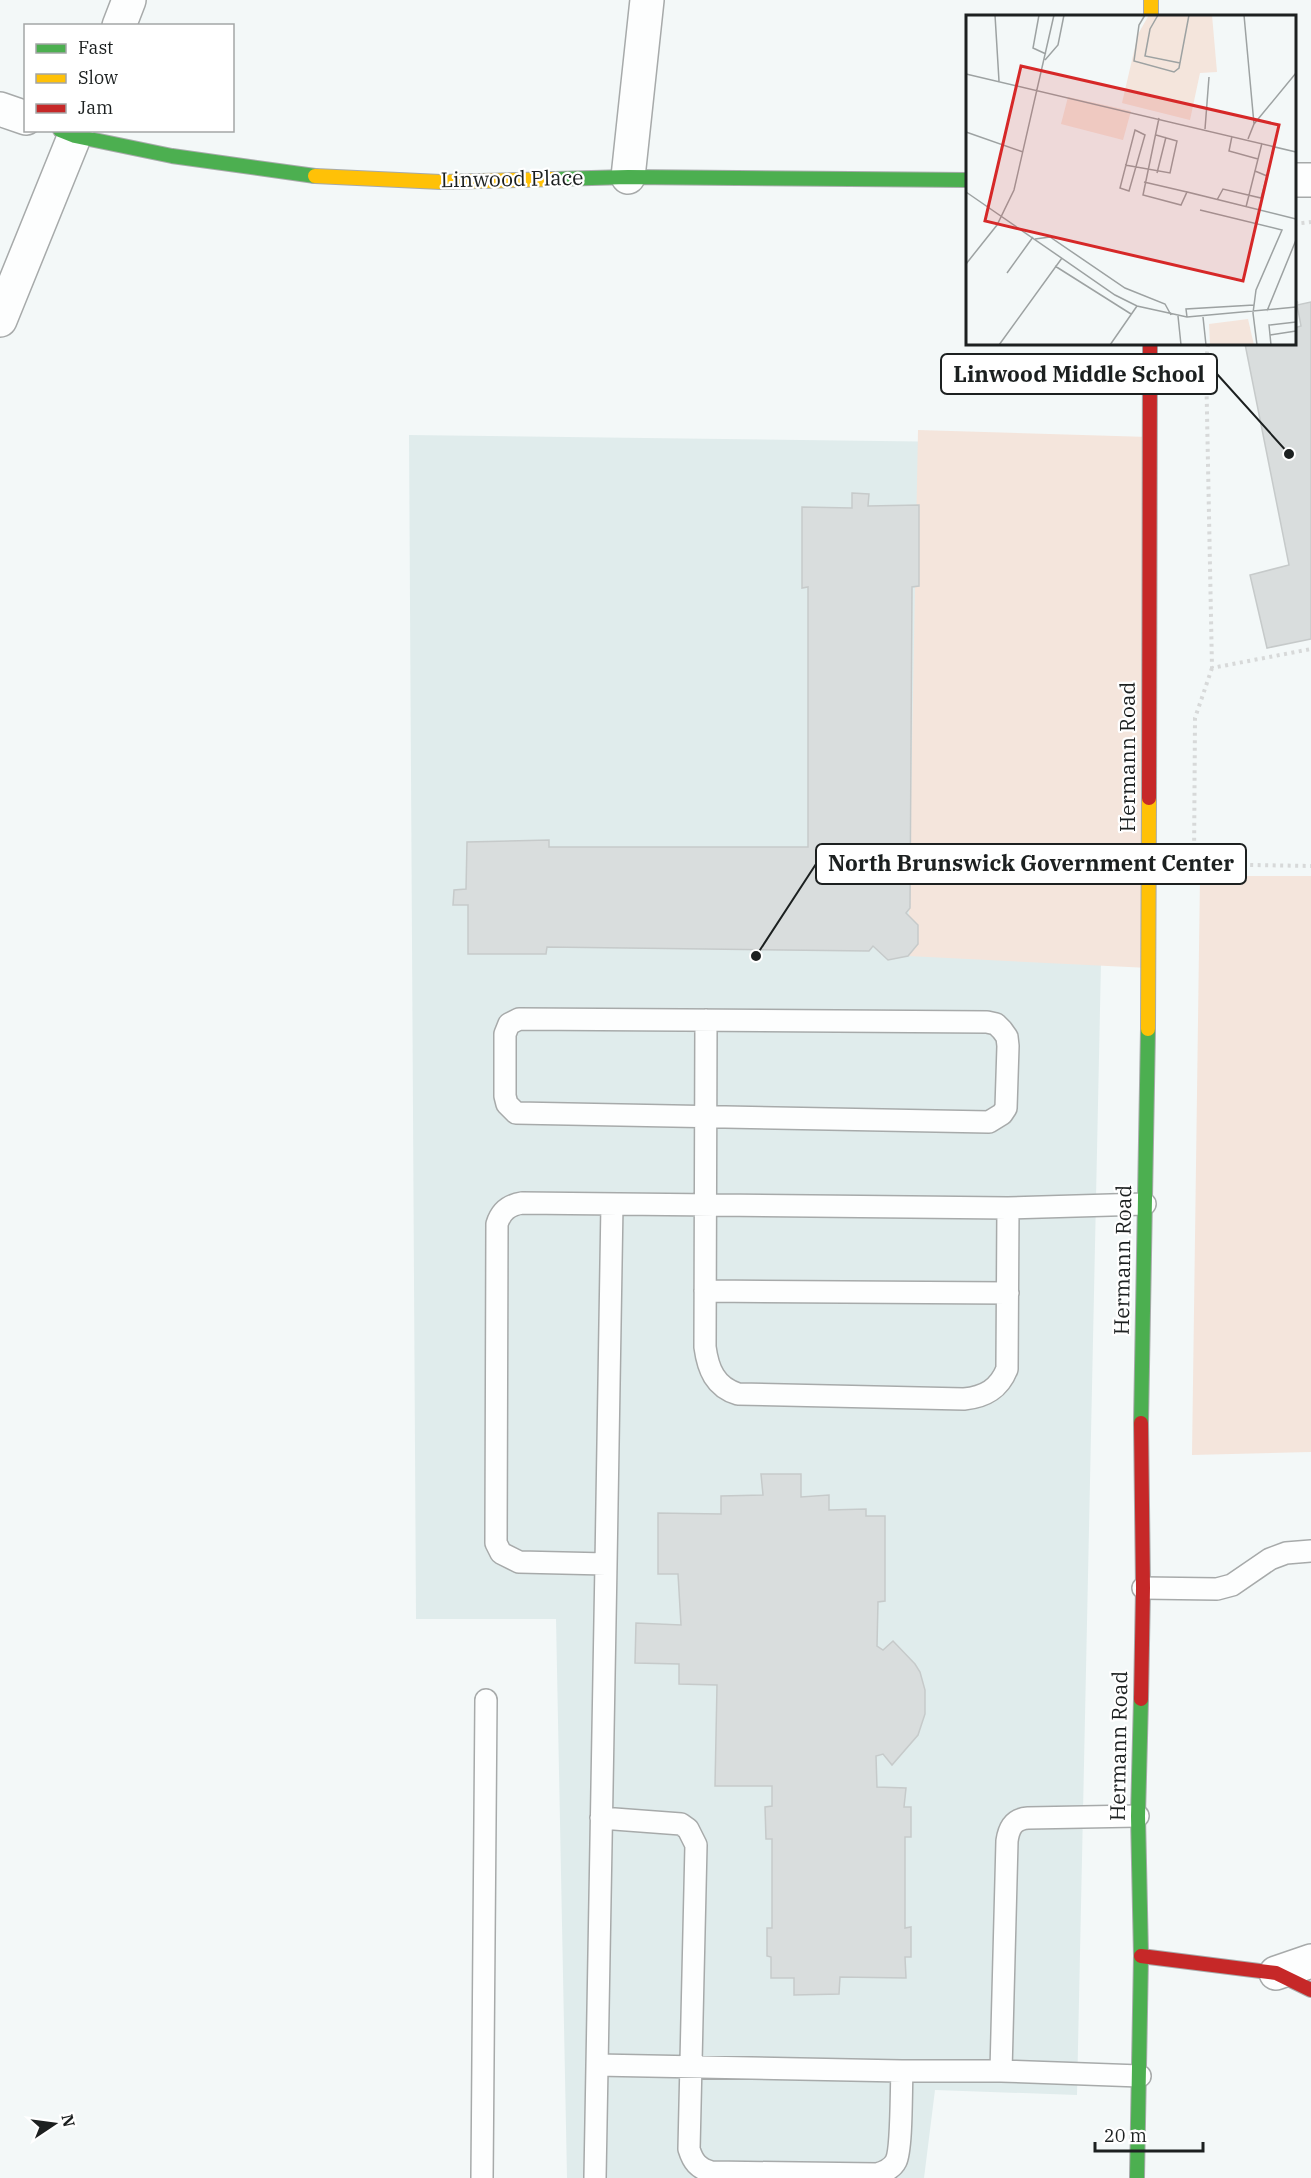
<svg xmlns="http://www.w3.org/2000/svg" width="1311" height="2178" viewBox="0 0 1311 2178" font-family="'IBM Plex Serif',serif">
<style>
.built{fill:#e0ecec}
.green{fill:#f4e5dc}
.building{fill:#d9dddd;stroke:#c6caca;stroke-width:1.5}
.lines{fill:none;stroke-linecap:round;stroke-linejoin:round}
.lane-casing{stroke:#a7aaaa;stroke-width:24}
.street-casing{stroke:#a7aaaa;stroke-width:36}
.fast-casing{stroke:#a7aaaa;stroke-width:16}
.slow-casing{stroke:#a7aaaa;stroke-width:16}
.jam-casing{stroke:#a7aaaa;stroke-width:16}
.path{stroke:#d7d9d9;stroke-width:4;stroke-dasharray:3 4.5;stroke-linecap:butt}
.lane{stroke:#fdfefe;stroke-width:21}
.street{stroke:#fdfefe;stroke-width:33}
.fast{stroke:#4caf50;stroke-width:14}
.slow{stroke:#ffc107;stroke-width:14}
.jam{stroke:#c62828;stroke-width:14}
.labels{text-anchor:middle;stroke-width:4.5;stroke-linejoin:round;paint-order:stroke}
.street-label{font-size:21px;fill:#1c2020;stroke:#fff}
.inset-road{fill:none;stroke:#9da2a2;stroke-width:1.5}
.view{fill:#d62828;fill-opacity:0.15;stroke:#d62828;stroke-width:3}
.inset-edge{fill:none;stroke:#1c2020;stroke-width:3}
.leader{fill:none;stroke:#1c2020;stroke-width:2}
.callout-dot{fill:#1c2020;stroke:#fff;stroke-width:2}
.callout{fill:#fff;stroke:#1c2020;stroke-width:2}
.callout-label{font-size:22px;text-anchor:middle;font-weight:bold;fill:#1c2020}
</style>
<rect width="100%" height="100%" fill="#f3f8f8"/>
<!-- built -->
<path class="built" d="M409,435L1112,444L1077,2095L935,2090L924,2178H567L556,1619H416Z"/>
<!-- green -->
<path class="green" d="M918,430L1149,437V968L908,956Z
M1200,876H1311V1452L1192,1455Z"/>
<!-- building -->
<path class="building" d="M1311,302V639L1267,648L1250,575L1289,565L1245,344H1294V328L1301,326L1297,305Z
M852,493L869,494L868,506L919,505V586L912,587L910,908L906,913L918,925V944L908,956L888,960L873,946L869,951L547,947L546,954H468V905H453L454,890L466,889L467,842L549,840V847H808V587L802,588V507L852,508Z
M761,1474H801V1497L829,1495V1510L866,1509V1516H885V1601L878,1602L877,1646L883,1650L893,1641L915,1664L920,1672L925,1690V1714L918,1735L892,1765L883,1754L876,1756L877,1787L906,1788L904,1807H911V1837H905V1928L911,1927V1957H905L906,1978L840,1977L839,1994L794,1995V1978H771V1957L767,1956V1928H772V1839H766L765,1807L772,1806V1786H715L717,1685L679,1684V1664L635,1663L636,1623L681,1625L678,1574H658V1513L721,1514V1496L763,1495Z"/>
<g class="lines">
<defs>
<path id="lane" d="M519,1019L987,1022L996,1024L1002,1030L1007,1037L1008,1046L1006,1108L1002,1114L989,1122L516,1113L507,1104L505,1096V1034L509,1024Z
M706,1020L705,1347C708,1369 715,1387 738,1394L964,1399C985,1397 999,1389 1007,1369L1008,1208
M705,1291L1008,1293
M606,1564L612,1204
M1143,1588L1217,1589L1232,1585L1270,1559L1286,1553L1311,1551
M601,1818L681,1824L688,1829L696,1845L689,2149C693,2162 698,2168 711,2172L877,2174C884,2172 892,2169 896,2161C902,2149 901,2088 902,2071H1001L1140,2076
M597,2065L902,2071
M1001,2071L1007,1841C1009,1827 1014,1819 1028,1818L1138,1816
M482,2178L486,1700
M595,2178L606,1564L519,1562L501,1553L496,1543L497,1224C501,1211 509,1205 522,1203L1008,1208L1145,1204"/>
<path id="street" d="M119,26L129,0
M0,109L26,118
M628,177L647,0
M1294,180H1311
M0,320L77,130
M1276,1973L1311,1961"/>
<path id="fast" d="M60,130L75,136L172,156L315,176
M555,179L628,177L968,180
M1141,1423L1148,1029
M1137,2178L1141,1956L1138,1816L1141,1699"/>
<path id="slow" d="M1151,0V16
M315,176L441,182L555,179
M1148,1029L1149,798"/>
<path id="jam" d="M1149,798L1150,344
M1141,1699L1143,1588L1141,1423
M1141,1956L1276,1973L1311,1990"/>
</defs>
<!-- lane casing -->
<use href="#lane" class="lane-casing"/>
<!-- street casing -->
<use href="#street" class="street-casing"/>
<!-- fast casing -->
<use href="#fast" class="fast-casing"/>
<!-- slow casing -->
<use href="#slow" class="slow-casing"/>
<!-- jam casing -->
<use href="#jam" class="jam-casing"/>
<!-- path -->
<path class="path" d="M1294,224L1311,222
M1294,294L1297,305
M1208,344L1206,362L1212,668L1311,649
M1212,668L1195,718L1194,864L1311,866"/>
<!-- lane -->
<use href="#lane" class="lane"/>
<!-- street -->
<use href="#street" class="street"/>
<!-- fast -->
<use href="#fast" class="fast"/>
<!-- slow -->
<use href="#slow" class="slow"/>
<!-- jam -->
<use href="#jam" class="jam"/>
</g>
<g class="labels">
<!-- street labels -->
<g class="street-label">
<text transform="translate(512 179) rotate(-1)" y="7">Linwood Place</text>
<text transform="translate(1128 757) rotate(-90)" y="7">Hermann Road</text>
<text transform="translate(1123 1260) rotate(-89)" y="7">Hermann Road</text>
<text transform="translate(1119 1746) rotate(-89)" y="7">Hermann Road</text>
</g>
</g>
<!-- overview -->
<g transform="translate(966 15)">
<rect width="330" height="330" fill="#f3f8f8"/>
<path d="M183,0H246L251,57L234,58L224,105L156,88L172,19ZM102,82L165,96L157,125L95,109ZM282,304L288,330H244L243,309Z" fill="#f4e5dc"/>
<path class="inset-road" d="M29,0L33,66M73,0L67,33L80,39M179,0L173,10L168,46L208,57L213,53L223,0M192,0L184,14L179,41L214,48M278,0L288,109M79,45L92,30L98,0M0,59L330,137M193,103L177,180L215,190L221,177L330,204M239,114L243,62M169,115L179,120L163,176L154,173ZM0,117L57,137M266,121L263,136L292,144M282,124L288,109L330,58M159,150L204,158L211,126L190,120M191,158L200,122M178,167L221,177M0,177L149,280L171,291L221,302L330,292M251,185L257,174L295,183L301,161L289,156L296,128M280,192L289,156M234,195L316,215L290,275L287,298L291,330M69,224L84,222L159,273L199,289L205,300M0,249L31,210L48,175L88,0M89,251L165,299M41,258L67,222M301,296L330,225M212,301L215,330M221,302L220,294L288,290M237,302L240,330M304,320L330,316M33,330L96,243M144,330L171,291M305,330L303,310L330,307"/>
<path class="view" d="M55,51L313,110L277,266L19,206Z"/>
<rect width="330" height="330" class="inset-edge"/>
</g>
<!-- callouts -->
<path class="leader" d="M1289 454L1217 374M756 956L816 864"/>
<g class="callout-dot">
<circle cx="1289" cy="454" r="6"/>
<circle cx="756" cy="956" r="6"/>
</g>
<g class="callout">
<rect x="941" y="354" width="276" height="40" rx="6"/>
<rect x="816" y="844" width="430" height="40" rx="6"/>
</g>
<g class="callout-label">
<text x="1079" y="382">Linwood Middle School</text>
<text x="1031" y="871">North Brunswick Government Center</text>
</g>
<!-- legend -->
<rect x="24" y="24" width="210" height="108" fill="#ffffff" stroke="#a4a6a6" stroke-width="1.5"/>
<rect x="36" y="44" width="30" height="9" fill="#4caf50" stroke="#a4a6a6" stroke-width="1.5"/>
<text x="78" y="54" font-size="18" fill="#1c2020">Fast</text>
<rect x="36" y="74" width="30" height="9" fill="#ffc107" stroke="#a4a6a6" stroke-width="1.5"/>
<text x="78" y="84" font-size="18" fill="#1c2020">Slow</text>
<rect x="36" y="104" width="30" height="9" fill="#c62828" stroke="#a4a6a6" stroke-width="1.5"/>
<text x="78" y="114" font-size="18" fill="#1c2020">Jam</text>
<!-- north arrow -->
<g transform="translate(54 2124) rotate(77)" stroke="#ffffff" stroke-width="4.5" paint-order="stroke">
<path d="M0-4.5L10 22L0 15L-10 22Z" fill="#1c2020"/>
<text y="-9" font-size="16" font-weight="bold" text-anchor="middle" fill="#1c2020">N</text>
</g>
<!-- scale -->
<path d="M1095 2142v9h108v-9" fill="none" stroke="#1c2020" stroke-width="3"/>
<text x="1104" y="2142" font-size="18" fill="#1c2020" stroke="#ffffff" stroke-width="4.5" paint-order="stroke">20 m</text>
</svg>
